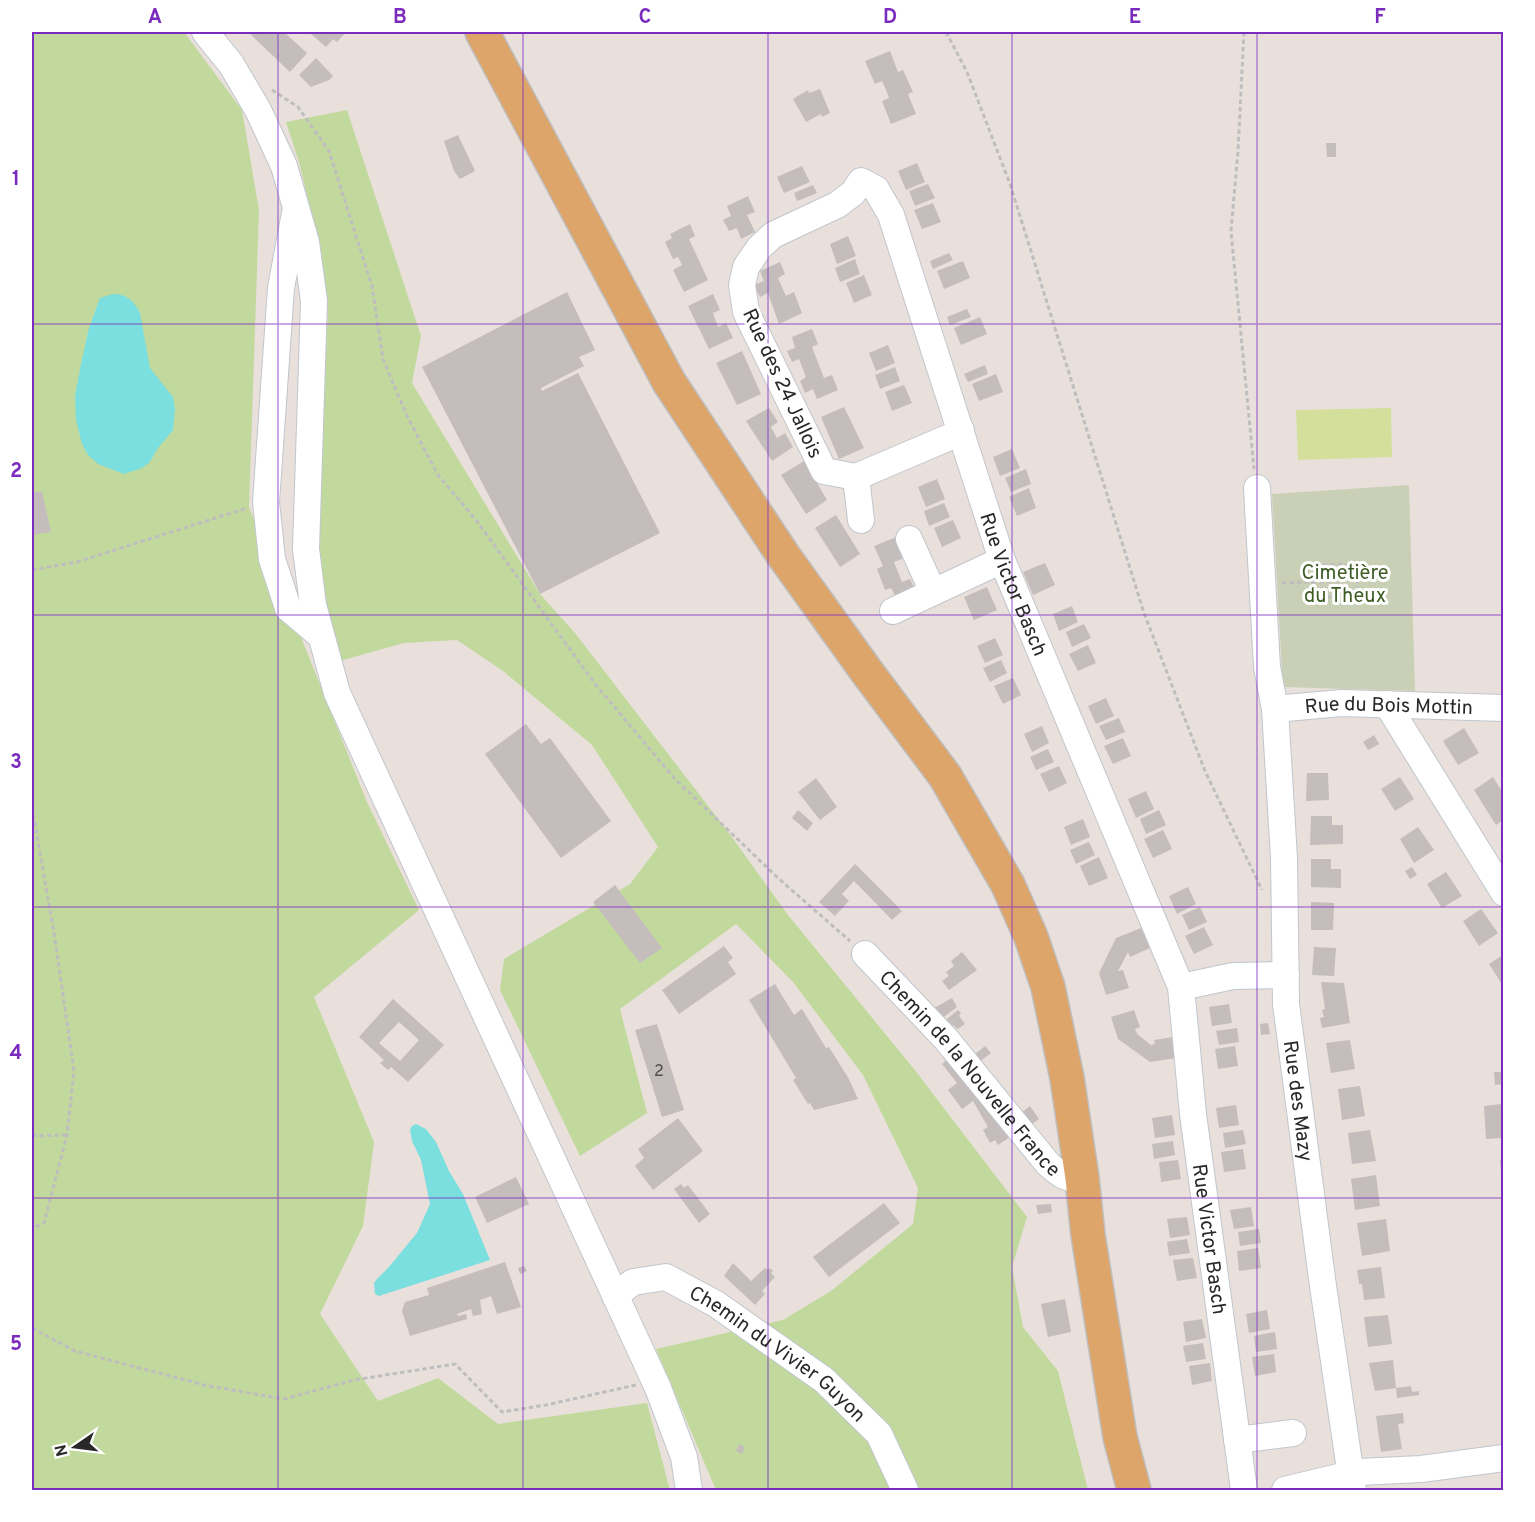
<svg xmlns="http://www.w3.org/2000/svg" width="1535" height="1522" viewBox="0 0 1535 1522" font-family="Overpass,sans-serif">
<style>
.green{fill:#c2d99e}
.cemetery{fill:#cad0b5}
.pitch{fill:#d4df9b}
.water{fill:#7bdedf}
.building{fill:#c4bdbb;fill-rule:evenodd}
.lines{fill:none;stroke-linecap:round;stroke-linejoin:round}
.minor-casing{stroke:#c0c6cd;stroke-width:28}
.major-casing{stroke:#bebebe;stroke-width:36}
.path{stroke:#bebebe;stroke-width:3;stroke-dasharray:4.5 3;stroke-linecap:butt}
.minor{stroke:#fff;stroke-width:26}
.major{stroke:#dea56b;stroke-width:33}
.grid{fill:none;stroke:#7b2cbf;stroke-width:1.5;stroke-opacity:0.55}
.labels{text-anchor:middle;stroke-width:6;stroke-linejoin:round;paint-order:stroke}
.number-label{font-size:16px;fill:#4f4d4d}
.street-label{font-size:20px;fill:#282828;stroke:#fff}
.park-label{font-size:20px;fill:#3d5b22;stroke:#fff}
.neatline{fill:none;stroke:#7b2cbf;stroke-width:2}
.grid-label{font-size:20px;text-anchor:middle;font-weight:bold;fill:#7b2cbf}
</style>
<rect width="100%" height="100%" fill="#e9e0dc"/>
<!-- green -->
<path class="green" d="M32,32H184L242,110L259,210L249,507L367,802L419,910L314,997L374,1142L363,1226L320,1314L378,1401L438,1378L498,1424L647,1403L670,1490H32Z
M347,110L421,336L412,383L540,594L575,633L729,833L788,915L914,1069L1027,1217L1012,1267L1023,1327L1058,1371L1088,1490H716L656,1349L783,1320L831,1291L913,1224L918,1188L863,1075L793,982L736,924L620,1009L647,1113L580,1156L500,990L504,959L630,884L658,847L592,745L503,671L457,640L404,643L336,662L314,545L320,478L328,311L319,244L299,162L286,122Z"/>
<!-- cemetery -->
<path class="cemetery" d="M1409,485L1415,691L1283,687L1272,494Z"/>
<!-- pitch -->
<path class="pitch" d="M1391,408L1392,457L1298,460L1296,410Z"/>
<!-- water -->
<path class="water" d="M113,294C127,294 134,301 140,313L150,368L173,397L175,409L173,430L158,448L149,463L140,469L124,474L98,464L88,455L82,444L76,420L75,396L81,364L89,328L100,298Z
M416,1124L426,1129L436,1142L449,1171L463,1194L490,1260L379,1296L375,1294L374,1283L377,1279L388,1268L417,1233L430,1204L421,1160L412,1141L410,1130L412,1126Z"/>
<!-- building -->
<path class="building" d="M254,32H284L307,53L290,72L251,35Z
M311,32H346L337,42L333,39L326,47L310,33Z
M890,51L898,72L903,70L913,92L908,94L916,114L891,124L882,101L889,98L886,90L882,81L875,84L865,61Z
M316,58L333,76L329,80L311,87L299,75Z
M820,89L830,113L822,117L821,114L806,122L793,99L808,90L809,93Z
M458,135L475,171L460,179L454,171L444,141Z
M1326,143H1336V157H1327Z
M917,163L925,182L906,190L898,171Z
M802,166L810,182L784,193L777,177Z
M928,184L935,198L915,206L909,191Z
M813,185L817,193L797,201L794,193Z
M748,196L755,212L747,215L755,232L741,239L737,228L729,231L723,220L731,216L727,206Z
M933,203L941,222L922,229L914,210Z
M690,224L695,236L689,239L708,280L684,292L673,270L682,265L678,257L673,259L665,242L672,238L670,234Z
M848,236L856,256L837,264L830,244Z
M949,253L953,260L933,269L930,261Z
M855,259L860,274L840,282L835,268Z
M963,261L970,278L944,289L937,271Z
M780,262L785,274L778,278L786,296L794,292L802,313L779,324L768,293L760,297L754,285L764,281L760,271Z
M864,275L872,295L854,303L846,283Z
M567,292L595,350L579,357L584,366L541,388L542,391L578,373L660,533L540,594L422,367Z
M713,294L720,310L713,313L718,327L726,323L733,338L709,349L688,306Z
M967,309L971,317L950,325L947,317Z
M980,317L987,334L961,345L954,328Z
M812,329L818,344L812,347L824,378L832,375L838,390L817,399L813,389L805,393L800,381L806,377L799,359L792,362L787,351L795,348L792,337Z
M888,345L895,363L876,371L869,353Z
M742,351L761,394L737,405L716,363Z
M985,365L988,374L968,382L964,374Z
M895,367L900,381L880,389L875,375Z
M996,374L1003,392L979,401L972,384Z
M904,385L912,403L892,411L885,392Z
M844,407L864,448L839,459L821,417Z
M769,408L778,422L771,427L777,438L785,433L793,447L772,461L746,421Z
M1012,449L1020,468L1000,476L993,457Z
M804,461L827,500L806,514L781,475Z
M1026,469L1031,484L1011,492L1005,478Z
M937,479L945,499L926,507L918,487Z
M1029,488L1036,508L1017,516L1009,497Z
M42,491L51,532L32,535V493Z
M944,503L950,517L929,526L924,511Z
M836,515L860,554L840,567L815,528Z
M953,520L961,538L942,547L934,528Z
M899,536L907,557L894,562L902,582L910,579L916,591L897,599L891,588L885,590L877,569L883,566L874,546Z
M1045,563L1055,585L1033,595L1023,572Z
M987,587L997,610L974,620L964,597Z
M1072,606L1078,622L1059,631L1053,614Z
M1084,624L1091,638L1072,647L1066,632Z
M995,638L1003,655L985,663L977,646Z
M1088,645L1096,663L1078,671L1069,654Z
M1001,660L1007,673L990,682L983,668Z
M1013,678L1021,695L1003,704L994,686Z
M1106,698L1114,716L1096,724L1088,706Z
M1119,718L1125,732L1106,740L1099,726Z
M526,724L541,744L550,738L611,821L561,858L485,754Z
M1042,726L1049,743L1032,752L1024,734Z
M1464,728L1479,753L1458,765L1443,741Z
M1374,735L1379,744L1368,750L1363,742Z
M1123,738L1131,756L1113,764L1104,746Z
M1048,749L1054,762L1036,770L1030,757Z
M1059,766L1067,783L1049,792L1040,774Z
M1307,773H1328L1329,800L1306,801Z
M1400,777L1414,799L1395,811L1381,789Z
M1493,777L1503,793V820L1496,825L1474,790Z
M816,778L837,807L820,820L798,792Z
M1146,791L1154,809L1136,818L1128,799Z
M798,810L813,823L807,831L792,818Z
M1159,810L1166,825L1146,834L1140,819Z
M1311,816H1332V825H1343V844L1310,845Z
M1083,819L1090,837L1071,845L1064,827Z
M1418,827L1434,850L1414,863L1400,839Z
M1163,830L1172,849L1153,858L1144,839Z
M1089,842L1095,855L1076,864L1070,850Z
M1099,857L1108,878L1089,886L1080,866Z
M1311,859H1331V869H1341V888L1311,887Z
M855,864L902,911L892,920L854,881L842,894L849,901L835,916L819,902Z
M1412,867L1417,875L1410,879L1405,871Z
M1446,872L1462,896L1442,908L1427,884Z
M615,885L662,948L640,963L593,902Z
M1188,887L1196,904L1177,914L1169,896Z
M1311,902L1334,903L1333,930H1311Z
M1200,907L1207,922L1189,930L1182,915Z
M1481,909L1498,933L1479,946L1463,921Z
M1204,927L1213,945L1194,954L1185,936Z
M1141,928L1150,948L1130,957L1128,952L1118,971L1123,970L1129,988L1106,995L1099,973L1116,938Z
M724,946L733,958L728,962L736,974L679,1014L662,990Z
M1314,947L1336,948L1334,976L1312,975Z
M962,952L977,970L949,990L942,981L949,976L946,972L954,966L951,961Z
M1503,955V986L1489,964Z
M1321,982L1344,983L1350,1023L1322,1028L1320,1018L1324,1017L1322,1010L1325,1009Z
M775,984L794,1015L802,1009L826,1048L829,1047L849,1079L858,1099L814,1110L810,1103L808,1104L793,1080L796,1078L749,1000Z
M952,998L957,1007L936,1023L934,1020V1008Z
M393,999L444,1045L408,1082L391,1067L388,1070L380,1063L384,1060L359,1037ZM399,1022L419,1040L400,1061L379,1043Z
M1229,1004L1232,1023L1212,1026L1209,1007Z
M958,1010L961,1013L959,1016L965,1024L958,1029L948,1022L945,1024L943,1022Z
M1134,1010L1140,1027L1135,1029L1137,1034L1151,1045L1155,1044L1154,1040L1173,1037L1176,1058L1150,1062L1118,1039L1111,1017Z
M1268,1023L1270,1034L1261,1035L1260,1024Z
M657,1024L684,1110L662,1117L635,1030Z
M1237,1028L1239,1042L1219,1045L1216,1031Z
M1350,1040L1355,1069L1331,1073L1326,1043Z
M985,1046L991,1053L979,1062L974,1055Z
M1235,1046L1238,1066L1218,1069L1215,1049Z
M952,1055L1010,1137L998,1145L995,1140L990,1143L983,1130L988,1127L973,1101L962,1109L948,1090L957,1083L942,1064Z
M1494,1072H1503V1084L1495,1085Z
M1360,1086L1365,1116L1342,1120L1338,1089Z
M1501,1104L1503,1107V1138L1486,1139L1484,1106Z
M1236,1105L1239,1125L1219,1128L1216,1108Z
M1030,1106L1039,1119L1028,1127L1018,1115Z
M1172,1115L1175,1135L1155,1138L1152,1118Z
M678,1118L703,1151L653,1190L635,1166L644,1158L638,1149Z
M1243,1130L1246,1144L1225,1148L1223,1133Z
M1370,1130L1376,1161L1352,1164L1348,1133Z
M1173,1141L1175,1155L1154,1159L1152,1144Z
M1243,1149L1246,1169L1224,1172L1221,1152Z
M1178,1160L1181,1179L1161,1182L1159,1162Z
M1500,1160H1503V1180H1502Z
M1376,1175L1380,1206L1355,1210L1351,1179Z
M516,1177L529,1204L487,1223L475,1197Z
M681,1184L684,1188L688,1185L710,1214L699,1223L674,1189Z
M884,1203L900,1223L829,1277L813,1257Z
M1051,1204L1052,1212L1038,1214L1036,1205Z
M1251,1207L1254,1226L1234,1229L1230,1210Z
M1187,1217L1190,1235L1170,1238L1167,1219Z
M1386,1219L1390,1251L1362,1256L1357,1223Z
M1259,1229L1261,1243L1240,1246L1238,1232Z
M1187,1239L1190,1253L1169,1256L1167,1242Z
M1258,1248L1261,1268L1239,1271L1237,1251Z
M1193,1258L1197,1278L1177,1281L1173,1260Z
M505,1262L521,1307L497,1314L491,1296L480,1300L482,1314L473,1316L471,1309L457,1314L458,1316L466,1314L467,1319L410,1336L402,1311L405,1302L429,1295L427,1288Z
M733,1263L751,1281L765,1268L768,1270L770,1268L773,1271L771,1273L775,1277L762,1291L765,1294L755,1305L724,1276Z
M524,1266L527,1271L520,1274L518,1268Z
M1381,1267L1385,1298L1364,1300L1362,1284H1359L1357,1270Z
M1065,1299L1071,1332L1048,1337L1041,1304Z
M1267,1310L1270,1329L1249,1333L1246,1314Z
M1388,1315L1392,1344L1368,1347L1364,1317Z
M1202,1319L1206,1338L1186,1342L1183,1322Z
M1275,1332L1277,1349L1256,1352L1254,1336Z
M1203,1343L1206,1359L1186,1362L1183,1346Z
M1274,1354L1276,1372L1255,1376L1252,1357Z
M1393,1360L1396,1388L1375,1391L1369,1363Z
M1210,1363L1212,1381L1192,1385L1189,1366Z
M1411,1386L1412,1392L1419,1391V1395L1397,1398L1396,1388Z
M1403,1413L1404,1423L1398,1424L1402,1449L1381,1452L1376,1416Z
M739,1444L745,1447L742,1454L736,1451Z"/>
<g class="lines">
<defs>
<g id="minor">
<path d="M205,32L231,64L258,110L284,166L306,242L314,301L306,549L313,605L337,693L658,1388L684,1457L689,1490"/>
<path d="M295,213L281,288L266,502L272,559L288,608L321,636"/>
<path id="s1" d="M961,430L952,436L856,477L824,471L746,312L742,285L746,267L759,248L773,235L837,205L853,193L861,181L876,189L891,215C928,330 964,445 1002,560L1181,987L1193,1114L1244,1490"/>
<path d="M856,477L861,520"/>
<path id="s2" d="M1257,488L1267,667L1275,709L1284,858L1286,1004L1323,1286L1353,1490"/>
<path d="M909,539L933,592"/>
<path d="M893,611L1002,560"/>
<path d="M1387,704L1504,893"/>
<path id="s3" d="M1275,709L1341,703L1504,708"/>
<path id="s4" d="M865,954L946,1039L1048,1164C1059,1174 1066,1180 1082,1178"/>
<path d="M1181,987L1233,976L1286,975"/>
<path id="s5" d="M615,1296L633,1282L666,1277L716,1304L824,1380L879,1434L905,1490"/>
<path d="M1237,1440L1293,1433"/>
<path d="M1285,1490L1359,1472L1421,1469L1504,1458"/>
</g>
<path id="major" d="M482,32L669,382L783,555L867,672L945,776L1008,885L1031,937L1048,987L1067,1078L1082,1178L1088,1235L1120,1437L1134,1490"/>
</defs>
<!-- minor casing -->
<use href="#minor" class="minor-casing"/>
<!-- major casing -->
<use href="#major" class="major-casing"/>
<!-- path -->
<path class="path" d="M946,32L967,72L1010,184L1144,613L1205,771L1262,890
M1244,32L1238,151L1231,231L1254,469
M272,90L298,107L329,151L372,286L383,359L407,416L438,475L476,520L595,684L675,779L778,878L850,941
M1357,564L1358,597H1313V565Z
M32,570L77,562L247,508
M1282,583L1338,581
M32,807L54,933L74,1071L67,1135L44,1223L32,1228
M32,1136L66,1135
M32,1328L75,1351L204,1385L284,1399L354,1380L455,1364L502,1412L546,1405L636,1385"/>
<!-- minor -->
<use href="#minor" class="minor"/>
<!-- major -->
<use href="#major" class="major"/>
</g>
<!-- grid -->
<path class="grid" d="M278,32V1490M523,32V1490M768,32V1490M1012,32V1490M1257,32V1490M32,324H1504M32,615H1504M32,907H1504M32,1198H1504"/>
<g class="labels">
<!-- number labels -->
<g class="number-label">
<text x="659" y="1076">2</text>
</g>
<!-- street labels -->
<g class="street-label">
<text transform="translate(783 383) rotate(65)" y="7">Rue des 24 Jallois</text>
<text dy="7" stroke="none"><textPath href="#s1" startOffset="954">Rue Victor Basch</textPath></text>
<text dy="7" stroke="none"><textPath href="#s3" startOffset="114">Rue du Bois Mottin</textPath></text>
<text dy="7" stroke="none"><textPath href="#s4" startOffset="159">Chemin de la Nouvelle France</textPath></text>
<text dy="7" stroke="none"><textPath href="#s2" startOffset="615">Rue des Mazy</textPath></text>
<text dy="7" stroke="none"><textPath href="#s1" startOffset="1644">Rue Victor Basch</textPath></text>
<text dy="7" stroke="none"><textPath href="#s5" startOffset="192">Chemin du Vivier Guyon</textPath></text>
</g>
<!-- park labels -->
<g class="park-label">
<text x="1345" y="579">Cimetière<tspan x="1345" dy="23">du Theux</tspan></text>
</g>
</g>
<!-- border -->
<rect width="1535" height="1522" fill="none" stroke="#ffffff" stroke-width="66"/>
<!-- north arrow -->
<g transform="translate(75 1447) rotate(256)" stroke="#ffffff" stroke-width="4.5" paint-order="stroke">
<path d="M0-4.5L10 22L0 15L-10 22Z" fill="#282828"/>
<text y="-9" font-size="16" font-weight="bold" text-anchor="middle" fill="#282828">N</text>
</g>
<rect x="33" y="33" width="1469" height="1456" class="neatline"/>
<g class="grid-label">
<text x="155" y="23">A</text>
<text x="400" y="23">B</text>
<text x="645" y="23">C</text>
<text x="890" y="23">D</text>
<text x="1135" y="23">E</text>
<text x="1380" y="23">F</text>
<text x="16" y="185">1</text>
<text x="16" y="477">2</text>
<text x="16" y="768">3</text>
<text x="16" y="1059">4</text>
<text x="16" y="1350">5</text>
</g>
</svg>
